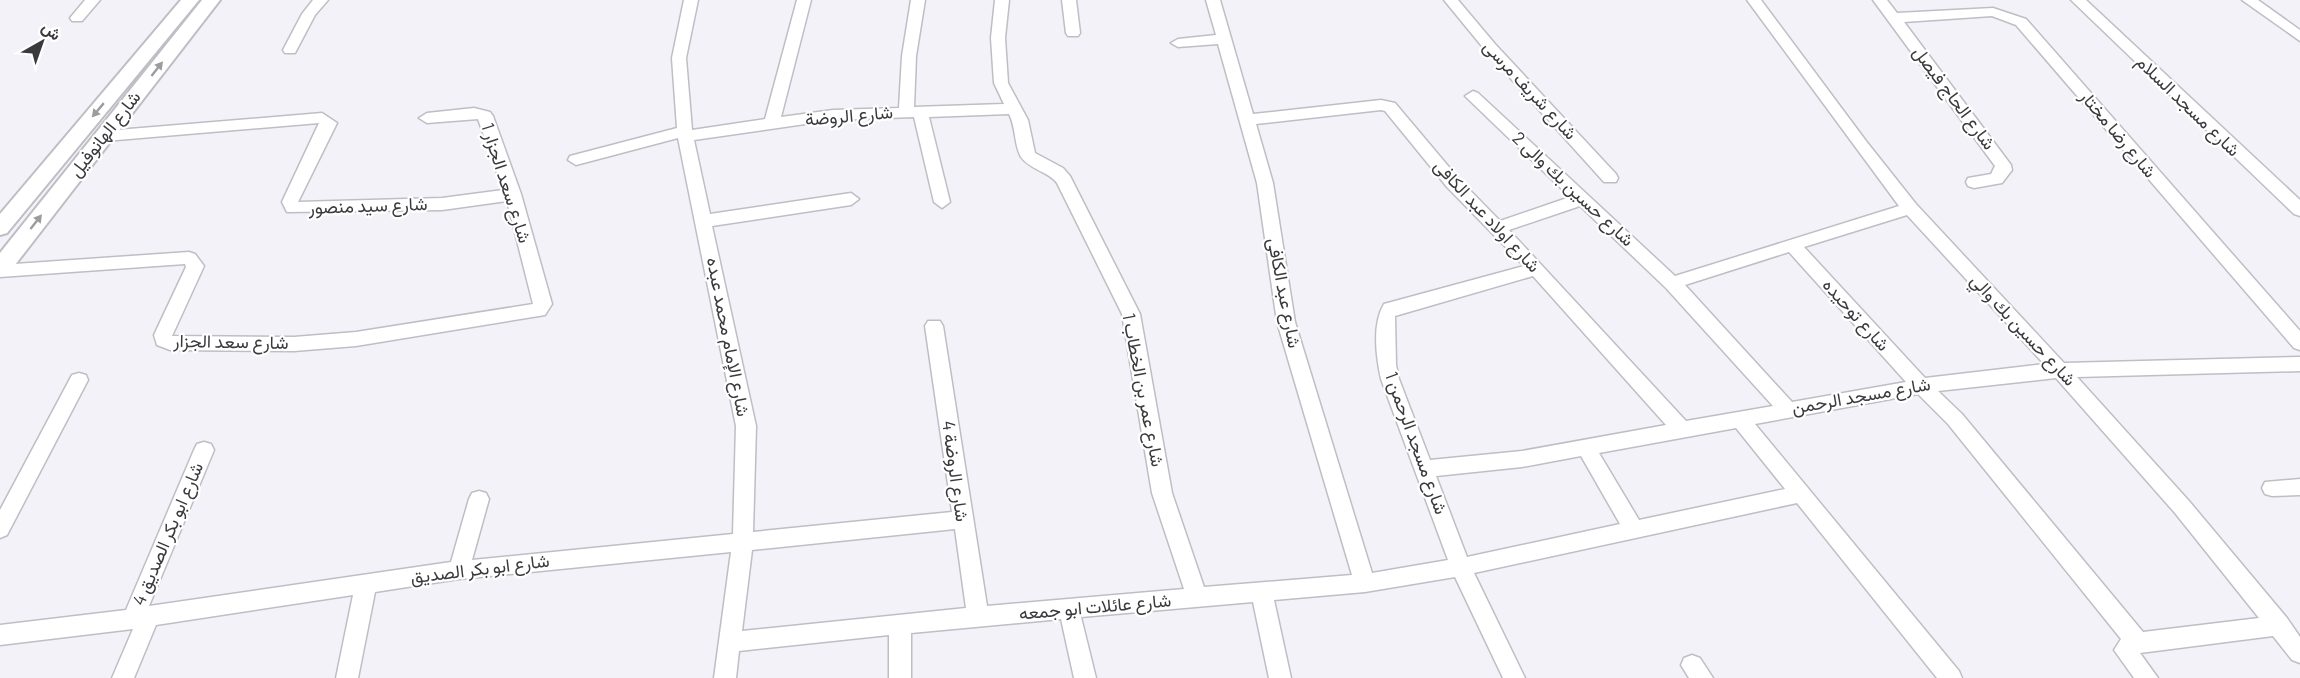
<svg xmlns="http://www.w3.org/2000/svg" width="2300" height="678" viewBox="0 0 2300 678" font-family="Barlow,Vazirmatn,sans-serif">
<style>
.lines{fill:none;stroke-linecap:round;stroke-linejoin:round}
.minor-casing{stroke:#c0bdc4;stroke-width:3}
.tertiary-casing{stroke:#c0bdc4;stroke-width:4}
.minor{fill:#fff;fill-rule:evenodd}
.tertiary{fill:#fff;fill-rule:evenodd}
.oneway{fill:#9c9c9e}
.labels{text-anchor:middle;stroke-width:4.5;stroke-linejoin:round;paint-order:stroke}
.street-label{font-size:18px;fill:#3a393c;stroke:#fff}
</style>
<rect width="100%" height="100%" fill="#f4f2f9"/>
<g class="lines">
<defs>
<path id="minor" d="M85,0H100L82,21H72L70,18Z
M313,0H328L315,15L295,53H285L283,50L302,14Z
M684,0H698L686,58L692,130L765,119L797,0H811L781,117L833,110L899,108L902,56L911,0H925L916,56L914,107L1004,104L994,83L991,38L995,0H1009L1005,38L1008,83L1028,120L1035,153L1063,168L1070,176L1140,314L1172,493L1204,587L1352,575L1277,322L1257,183L1218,44L1178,47L1171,43L1178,39L1216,35L1206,0H1220L1253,114L1381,100L1395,103L1459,179L1500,221L1570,197L1465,96L1473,91L1478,93L1675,276L1899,206L1747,0H1761L1866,141L1916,204L2064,363L2300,357V371L2077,377L2189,501L2287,618L2300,637V663L2292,660L2273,636L2140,653L2158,678H2134L2114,650L2121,639L1948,424L1918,394L1755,424L1959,671L1962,678H1937L1797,503L1474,573L1525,678H1503L1455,577L1365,592L1274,600L1291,678H1269L1253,602L1081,617L1096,678H1074L1061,619L911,633V678H889V635L739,651L736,678H714L731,552L459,579L375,592L358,678H336L353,595L156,625L134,678H112L133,629L0,645V625L126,610L194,450L197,444L204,442L211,444L214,450L149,606L451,562L469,499L472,493L479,491L486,493L489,499L472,560L733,534L736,426L678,138L576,165L568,160L570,156L677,128L672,58ZM1381,110L1385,111L1447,187L1524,266L1384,304C1372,324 1376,356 1381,379L1448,560L1372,573L1295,322L1273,183L1256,124ZM1009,114C1016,127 1014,145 1021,157C1030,170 1048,171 1057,183L1122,314L1152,493L1184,589L987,606L943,326L940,321H928L925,326L952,512L753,532L756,426L712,226L851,205L859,199L851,193L710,214L694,140L833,120L914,117L934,202L942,208L950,202L929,117ZM1580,206L1666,288L1773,406L1686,421L1509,230ZM1907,215L2044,364L1925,378L1804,247ZM1789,252L1906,382L1792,402L1685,285ZM1533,276L1666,425L1522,451L1430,460L1399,379L1396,365L1395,316ZM2056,378L2175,513L2259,618L2143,632L1962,414L1938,391ZM1736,428L1785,489L1639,520L1599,453ZM1581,456L1620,524L1467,557L1436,476L1522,467ZM955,529L966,608L742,631L752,550Z
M1062,0H1076L1080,33L1078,36H1068L1066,33Z
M1444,0H1458L1495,44L1616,174L1618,178L1616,182H1604L1485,50Z
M1873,0H1887L1897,13L1993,8L2026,19L2300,331V350L2294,348L2016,25L1992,16L1904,22L2011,165L2012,170L2002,183L1974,188L1968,186L1966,182L1968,178L1991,174L1995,166Z
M2071,0H2086L2300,200V216L2294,214Z
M2242,0H2258L2300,30V41Z
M474,108L490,112L493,116L521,194L552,304L545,315L356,346L294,351L170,350L157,345L154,335L186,267L185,264L0,277V265L189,252L195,254L204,266L172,336L294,337L356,332L533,304L507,201L442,210L287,212L282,202L319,123L105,141L97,136L105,131L322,113L337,123L298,202L442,198L503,190L478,119L427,123L419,118L427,113Z
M79,373L86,375L88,380L7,535L0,538V510L72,375Z
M2300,479V495L2272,496L2265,494L2262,488L2265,482Z
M1692,655L1700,658L1713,678H1689L1681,665L1684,658Z"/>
<path id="tertiary" d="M181,0H199L7,233L0,235V214Z
M202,0H220L8,274L0,276V253Z"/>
</defs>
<!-- minor casing -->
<use href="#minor" class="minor-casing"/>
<!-- tertiary casing -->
<use href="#tertiary" class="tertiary-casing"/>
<!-- minor -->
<use href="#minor" class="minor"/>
<!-- tertiary -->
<use href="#tertiary" class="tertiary"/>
</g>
<!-- one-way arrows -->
<defs><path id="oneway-solid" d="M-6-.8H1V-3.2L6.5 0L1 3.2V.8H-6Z" transform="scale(1.5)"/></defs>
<g class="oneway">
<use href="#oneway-solid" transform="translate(157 69) rotate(-52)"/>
<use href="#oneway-solid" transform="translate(98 110) rotate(130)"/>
<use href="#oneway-solid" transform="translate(36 222) rotate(-52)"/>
</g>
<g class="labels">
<!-- street labels -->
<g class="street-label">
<text transform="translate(1530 90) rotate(47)" y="6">شارع شريف مرسى</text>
<text transform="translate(1954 98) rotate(53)" y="6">شارع الحاج فيصل</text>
<text transform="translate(2188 106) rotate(44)" y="6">شارع مسجد السلام</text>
<text transform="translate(849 116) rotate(-5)" y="6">شارع الروضة</text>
<text transform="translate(105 134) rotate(-52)" y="6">شارع الهانوفيل</text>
<text transform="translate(2118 134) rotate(50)" y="6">شارع رضا مختار</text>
<text transform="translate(506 183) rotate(72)" y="6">شارع سعد الجزار 1</text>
<text transform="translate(1573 189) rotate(43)" y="6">شارع حسين بك والى 2</text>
<text transform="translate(368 206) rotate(-2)" y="6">شارع سيد منصور</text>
<text transform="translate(1487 216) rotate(47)" y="6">شارع اولاد عبد الكافى</text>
<text transform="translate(1284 293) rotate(79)" y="6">شارع عبد الكافى</text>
<text transform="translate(1856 315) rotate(48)" y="6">شارع توحيده</text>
<text transform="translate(2023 330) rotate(47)" y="6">شارع حسين بك والي</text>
<text transform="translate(728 337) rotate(79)" y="6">شارع الإمام محمد عبده</text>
<text transform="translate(231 342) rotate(1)" y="6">شارع سعد الجزار</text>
<text transform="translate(1143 390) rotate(79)" y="6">شارع عمر بن الخطاب 1</text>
<text transform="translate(1861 396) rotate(-10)" y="6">شارع مسجد الرحمن</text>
<text transform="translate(1416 443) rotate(70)" y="6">شارع مسجد الرحمن 1</text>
<text transform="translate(955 471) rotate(82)" y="6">شارع الروضة 4</text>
<text transform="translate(168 534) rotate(-67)" y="6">شارع ابو بكر الصديق 4</text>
<text transform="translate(480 569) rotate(-7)" y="6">شارع ابو بكر الصديق</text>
<text transform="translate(1095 607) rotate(-5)" y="6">شارع عائلات ابو جمعه</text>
</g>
</g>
<!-- north arrow -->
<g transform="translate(42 42) rotate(40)" stroke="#ffffff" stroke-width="4.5" paint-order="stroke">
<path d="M0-4.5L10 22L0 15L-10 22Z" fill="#3a393c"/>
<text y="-9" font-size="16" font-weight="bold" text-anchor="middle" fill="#3a393c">ش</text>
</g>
</svg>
